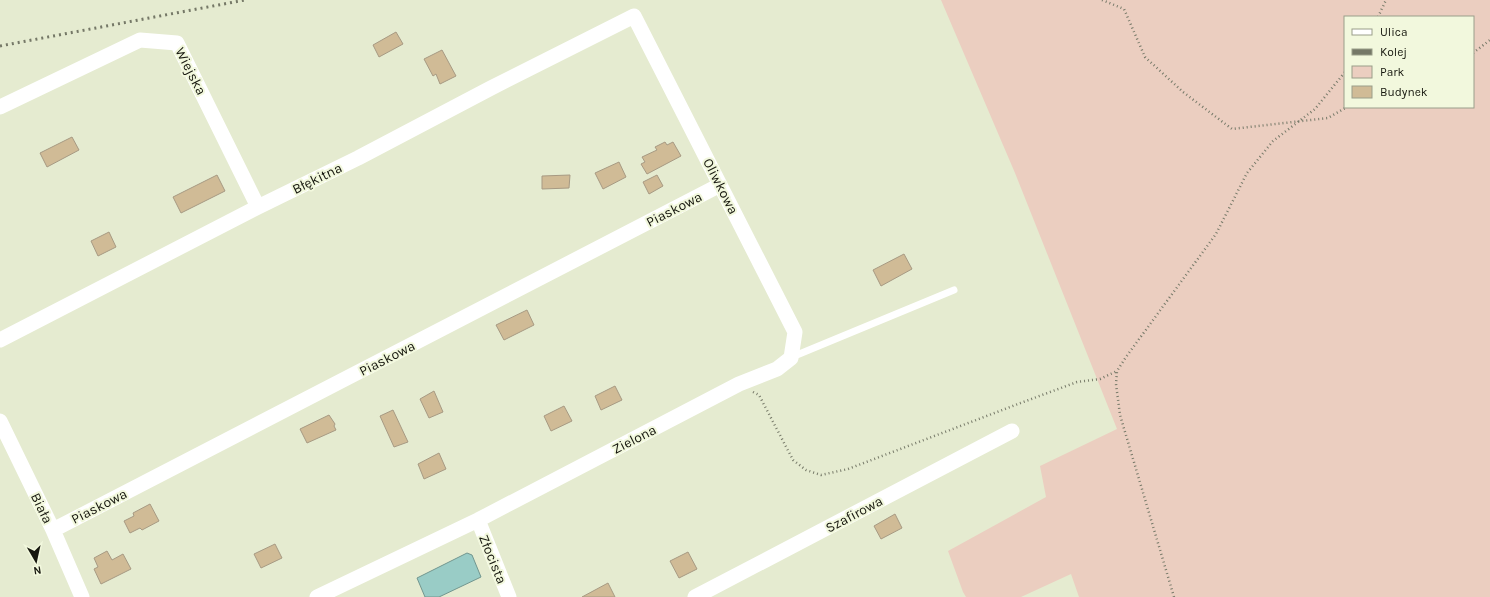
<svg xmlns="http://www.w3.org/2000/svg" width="1490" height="597" viewBox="0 0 1490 597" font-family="Karla,sans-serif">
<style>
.green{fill:#ebcec0;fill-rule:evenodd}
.water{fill:#99ccc6;stroke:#72968f}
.building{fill:#d0bb96;stroke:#a79a83}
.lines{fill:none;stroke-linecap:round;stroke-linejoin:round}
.path{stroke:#777a69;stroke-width:2.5;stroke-dasharray:1 3;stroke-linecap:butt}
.lane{stroke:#fff;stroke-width:7}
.street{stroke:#fff;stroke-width:15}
.rail{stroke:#757867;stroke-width:3;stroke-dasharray:2 4;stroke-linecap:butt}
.labels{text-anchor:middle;stroke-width:4;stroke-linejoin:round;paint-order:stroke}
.street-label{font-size:14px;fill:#16170e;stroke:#f2f8dd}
</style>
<rect width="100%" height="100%" fill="#e5ebd0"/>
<!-- green -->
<path class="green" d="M941,0H1490V597H1079L1071,574L1021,597H966L963,592L948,551L1046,497L1040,466L1117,429L1015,173ZM1345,17H1473V107H1345Z"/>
<!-- water -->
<path class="water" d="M467,553L472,555L481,577L439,597H425L417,578Z"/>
<!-- building -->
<path class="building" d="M396,32L403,44L379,57L373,45Z
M442,50L456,76L440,84L436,74L433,76L424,59Z
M72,137L79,150L47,167L40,153Z
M665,142L667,145L673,142L681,156L647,174L641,164L645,162L642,157L657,150L655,147Z
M619,162L626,177L603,189L595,173Z
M217,175L225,191L181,213L173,197Z
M570,175L569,188L542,189V176Z
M657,175L663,186L649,194L643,182Z
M109,232L116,247L98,256L91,241Z
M904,254L912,269L881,286L873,270Z
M527,310L534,325L504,340L496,325Z
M615,386L622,400L601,410L595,396Z
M434,391L443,412L429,418L420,399Z
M564,406L572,421L551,431L544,416Z
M393,410L408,442L394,447L380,416Z
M329,415L335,424L334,426L336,430L307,443L300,429Z
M439,453L446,469L424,479L418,464Z
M150,504L159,521L142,530L140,528L130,533L124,521L134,516L133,513Z
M895,514L902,528L881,539L874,526Z
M275,544L282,558L261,568L254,554Z
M107,551L112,560L123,554L131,569L101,584L94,569L98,567L94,558Z
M688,552L697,569L679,578L670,561Z
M608,583L615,597H582Z"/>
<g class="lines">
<!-- path -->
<path class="path" d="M1102,0L1124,9L1145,57L1183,92L1232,129L1328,118L1347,107
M1378,17L1386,0
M1473,53L1490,40
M753,392L759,395L793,460L806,470L821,475L848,469L1018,404L1077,382L1100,379L1117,371
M1174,597L1120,415L1116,384L1117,371L1126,357L1216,234L1247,173L1273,141L1315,109L1345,72"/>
<!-- lane -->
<path class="lane" d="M792,357L954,290"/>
<!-- street -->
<path class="street" d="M0,107L140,40L177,43L258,207
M0,340L258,207L358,158L491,88L634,16L795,332L791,358L777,369L739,384L478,520L317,597
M0,421L53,530L82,597
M478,520L509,597
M53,530L720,185
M695,597L1012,431"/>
<!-- rail -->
<path class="rail" d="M0,46L245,0"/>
</g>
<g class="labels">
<!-- street labels -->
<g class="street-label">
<text transform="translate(191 71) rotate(63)" y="5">Wiejska</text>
<text transform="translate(317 178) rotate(-26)" y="5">Błękitna</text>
<text transform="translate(721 186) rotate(63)" y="5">Oliwkowa</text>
<text transform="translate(674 209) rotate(-27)" y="5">Piaskowa</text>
<text transform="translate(387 358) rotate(-27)" y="5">Piaskowa</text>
<text transform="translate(634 439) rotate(-27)" y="5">Zielona</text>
<text transform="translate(99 506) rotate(-27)" y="5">Piaskowa</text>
<text transform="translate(42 508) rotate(64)" y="5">Biała</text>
<text transform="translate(854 514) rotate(-28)" y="5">Szafirowa</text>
<text transform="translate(493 559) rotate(68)" y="5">Złocista</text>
</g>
</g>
<!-- legend -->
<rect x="1344" y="16" width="130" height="92" fill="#f2f8dd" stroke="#9a9e8a"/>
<rect x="1352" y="29" width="20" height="6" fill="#ffffff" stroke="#9a9e8a"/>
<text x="1380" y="36" font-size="12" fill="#16170e">Ulica</text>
<rect x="1352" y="49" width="20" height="6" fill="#757867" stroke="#9a9e8a"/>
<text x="1380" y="56" font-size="12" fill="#16170e">Kolej</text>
<rect x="1352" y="66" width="20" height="12" fill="#ebcec0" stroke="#9a9e8a"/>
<text x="1380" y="76" font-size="12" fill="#16170e">Park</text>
<rect x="1352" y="86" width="20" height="12" fill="#d0bb96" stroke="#9a9e8a"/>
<text x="1380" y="96" font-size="12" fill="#16170e">Budynek</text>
<!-- north arrow -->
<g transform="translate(36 561) rotate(171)" stroke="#f2f8dd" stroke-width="3" paint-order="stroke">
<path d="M0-3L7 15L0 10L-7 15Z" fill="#16170e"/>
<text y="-6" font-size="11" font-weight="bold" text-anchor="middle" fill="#16170e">N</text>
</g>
</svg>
